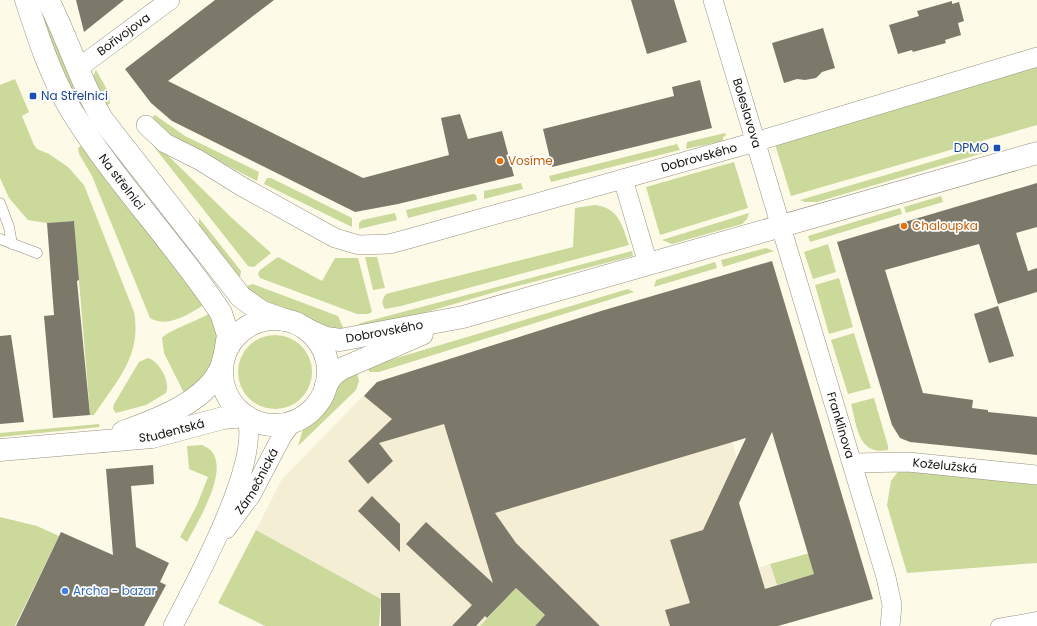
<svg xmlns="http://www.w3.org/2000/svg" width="1037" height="626" viewBox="0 0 1037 626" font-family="Poppins,sans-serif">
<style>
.built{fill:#f4eed5}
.green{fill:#cbd99b}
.building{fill:#7d796a;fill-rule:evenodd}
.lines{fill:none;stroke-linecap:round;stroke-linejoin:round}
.service-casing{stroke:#959181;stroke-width:11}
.pedestrian-casing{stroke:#959181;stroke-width:15}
.minor-casing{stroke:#959181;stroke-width:20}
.secondary-casing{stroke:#959181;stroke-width:23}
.service{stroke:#fff;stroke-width:10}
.pedestrian{stroke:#fff;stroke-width:14}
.minor{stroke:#fff;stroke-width:19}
.secondary{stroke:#fff;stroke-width:22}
.transit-dot{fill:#1a4fb4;stroke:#fff;stroke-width:1.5}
.food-dot{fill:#e8710a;stroke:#fff;stroke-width:1.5}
.shop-dot{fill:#3f7fe0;stroke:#fff;stroke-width:1.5}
.labels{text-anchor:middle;stroke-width:3.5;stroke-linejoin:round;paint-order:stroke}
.street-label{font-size:12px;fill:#14120c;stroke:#fff}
.transit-label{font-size:12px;fill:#164399;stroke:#fff;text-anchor:start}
.food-label{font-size:12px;fill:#c56008;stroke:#fff;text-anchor:start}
.shop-label{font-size:12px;fill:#366cbe;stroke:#fff;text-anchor:start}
</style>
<rect width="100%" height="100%" fill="#fefae8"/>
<!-- built -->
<path class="built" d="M772,261L809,383L763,397L728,427L737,458L712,512L758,568L770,564L788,623L778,626H556L516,588L480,626H381V599L256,530L282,479L377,382Z"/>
<!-- green -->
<path class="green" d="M39,0L93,117L85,122L44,30Z
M1037,67V125L791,196L775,144Z
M96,70L109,93L110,103L103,109L93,77Z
M15,79L29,112L22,116L34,145L37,149L49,154L68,167L84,185L134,312C142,356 117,380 94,415H90V413L74,221L47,223L28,220L9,198L0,178V85Z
M155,115L185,136L259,172L257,181L173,138L152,118Z
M725,133L726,136L723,137V141L686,149L687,142Z
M153,141L233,219L271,253L254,267L248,266L151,143Z
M85,143L207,303C190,313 169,329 150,318L92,176L79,154L78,148Z
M677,144L680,150L551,182L549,176Z
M985,146L987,152L817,202H805L800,200Z
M734,162L748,208L660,235L646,187Z
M267,178H271L352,218V227L264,184Z
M521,183L523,189L484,199V191Z
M473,194L476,195L477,200L408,218L406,210Z
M941,196L943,202L906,213L904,207Z
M595,205C619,208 622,225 629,245L401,306L385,309C381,303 382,300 386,294L573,247L575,208Z
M900,208L902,214L810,242L808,236Z
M395,213L397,220L359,229V223L362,220Z
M749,213L747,219L742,224L672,244L662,240Z
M199,218L241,271L240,278L199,235Z
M828,244L836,272L813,279L804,252Z
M766,248L774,251L723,267L721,260Z
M632,251L633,256L502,290L379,326L355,327L361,323Z
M278,257L322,281L335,258H358L372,312L368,314H357L260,278L258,274L260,270Z
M365,257H377L385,288L373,290Z
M715,262L717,268L654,287L656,280Z
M839,278L853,327L829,334L815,285Z
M253,284L338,316L345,332H340L314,322L291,310L268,305L244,287Z
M628,289L634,292L379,372H370L366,367Z
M212,312C220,326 219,359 208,373C201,381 193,388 185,395L164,353L162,338C169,330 200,320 212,312Z
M854,333L871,388L848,394L831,340Z
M238 372a37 37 0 1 1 74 0a37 37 0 1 1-74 0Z
M148,358C159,361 171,382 166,393L146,405L116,413L113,409L114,404L139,362Z
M357,371L359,381L356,390L298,446L304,426L324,410L342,380Z
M874,398L888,446V450C858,456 857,426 851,404Z
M99,424L100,427L0,437V433Z
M202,445C238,458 198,521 187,542L180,537L197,505L208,477L189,469L187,446Z
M900,469L1037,483V563L907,573L887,505L891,481Z
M0,517L37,526L59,536L15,626H0Z
M256,530L381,599L379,626H265L218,603Z
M817,551L818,573L777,585L770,564Z
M516,588L556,626L541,619L535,626H480Z"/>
<!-- building -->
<path class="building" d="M76,0H124L84,32Z
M215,0H274L168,81L363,178L449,155L441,118L460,114L468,139L502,131L514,176L398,204L355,212L172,121L151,103L125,69Z
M631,0H674L687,42L647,54Z
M952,1V4L959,2L964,21L958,23L961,35L945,40L946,43L913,52L912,50L898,54L889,25L919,16L917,11Z
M823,28L835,68L822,72L816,78L805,80L797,79L784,83L772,43Z
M700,80L712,128L552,167L543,129L674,96L672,87Z
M1037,183V227L1016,233L1028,271L1037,268V292L998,304L979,244L885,270L923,393L973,400L972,408L988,410V412L1037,417V455L910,442L900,438L892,425L837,242Z
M74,221L79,280L77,281L90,415L53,418L44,316L54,315L47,223Z
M772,261L873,599L778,626H670L665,610L690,603L670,540L703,530L746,438L495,513L516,543L600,626H535L545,615L516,588L487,618L485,616L476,626H452L472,605L406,544L426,522L493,583L444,424L379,443L393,461L368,484L348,461L392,419L364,396L377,382L601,311ZM772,432L814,574L765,589L739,503Z
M998,306L1014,356L989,363L974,314Z
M11,335L24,422L0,424V336Z
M153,465L154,484L131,486L136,547L169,563L160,582L166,585L144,626H16L61,532L113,555L106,469Z
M372,496L400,524V552L358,511Z
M381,593H400L401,626H381Z"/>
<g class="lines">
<defs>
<path id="service" d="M0,203L9,227L12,244
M0,239L37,253"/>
<path id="pedestrian" d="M998,626L1037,619"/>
<g id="minor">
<path id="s1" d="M713,0L886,577L892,605L890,626"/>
<path id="s2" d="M77,69L170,0"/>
<path id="s3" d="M146,125L165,143L199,160L241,186L335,238L359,245L389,244L408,239L755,142L1037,57"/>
<path d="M623,179L648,264"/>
<path id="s4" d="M852,463L908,462L1037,475"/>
<path id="s5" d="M226,529L251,495L282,436L290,425L299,419"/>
<path d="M173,626C195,583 263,460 246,416"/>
</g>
<g id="secondary">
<path id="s6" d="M26,0C38,37 51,77 71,110C115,182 175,243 221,313L228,335L225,353"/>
<path d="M48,0C68,39 80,81 102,119L241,297L262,312L285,320"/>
<circle cx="275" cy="372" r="53"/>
<path id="s7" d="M308,330L326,338L340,340L463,317L1037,153"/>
<path d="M326,385L333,375L341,369L422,334"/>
<path d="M123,432C156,420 209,401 222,365"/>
<path id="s8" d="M0,450L152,437L223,418L246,416"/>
</g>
</defs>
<!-- service casing -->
<use href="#service" class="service-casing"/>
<!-- pedestrian casing -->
<use href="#pedestrian" class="pedestrian-casing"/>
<!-- minor casing -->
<use href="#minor" class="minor-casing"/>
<!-- secondary casing -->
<use href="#secondary" class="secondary-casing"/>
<!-- service -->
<use href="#service" class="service"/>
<!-- pedestrian -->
<use href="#pedestrian" class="pedestrian"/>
<!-- minor -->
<use href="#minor" class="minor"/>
<!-- secondary -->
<use href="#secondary" class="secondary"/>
</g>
<!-- markers -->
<g class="transit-dot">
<rect x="29" y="92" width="8" height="8" rx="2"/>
<rect x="993" y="144" width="8" height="8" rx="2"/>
</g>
<g class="food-dot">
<circle cx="500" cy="161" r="4"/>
<circle cx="904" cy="226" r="4"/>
</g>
<circle class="shop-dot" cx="65" cy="591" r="4"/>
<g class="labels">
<!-- street labels -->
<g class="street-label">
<text dy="4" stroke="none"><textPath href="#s2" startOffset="58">Bořivojova</textPath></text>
<text dy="4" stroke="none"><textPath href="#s1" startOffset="118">Boleslavova</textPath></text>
<text dy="4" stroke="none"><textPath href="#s3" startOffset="598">Dobrovského</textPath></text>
<text dy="4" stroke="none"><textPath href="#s6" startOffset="207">Na střelnici</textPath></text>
<text dy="4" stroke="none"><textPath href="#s7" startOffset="79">Dobrovského</textPath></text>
<text dy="4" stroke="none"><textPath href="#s1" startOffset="444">Franklinova</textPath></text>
<text dy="4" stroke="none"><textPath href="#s8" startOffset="173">Studentská</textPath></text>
<text dy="4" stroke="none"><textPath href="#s4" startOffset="93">Koželužská</textPath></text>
<text dy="4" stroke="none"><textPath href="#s5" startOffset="57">Zámečnická</textPath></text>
</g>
<!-- transit labels -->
<g class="transit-label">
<text x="41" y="100">Na Střelnici</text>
<text x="989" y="152" text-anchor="end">DPMO</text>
</g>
<!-- food labels -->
<g class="food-label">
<text x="508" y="165">Vosíme</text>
<text x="912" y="230">Chaloupka</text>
</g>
<!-- shop labels -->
<g class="shop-label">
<text x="73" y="595">Archa - bazar</text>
</g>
</g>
</svg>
